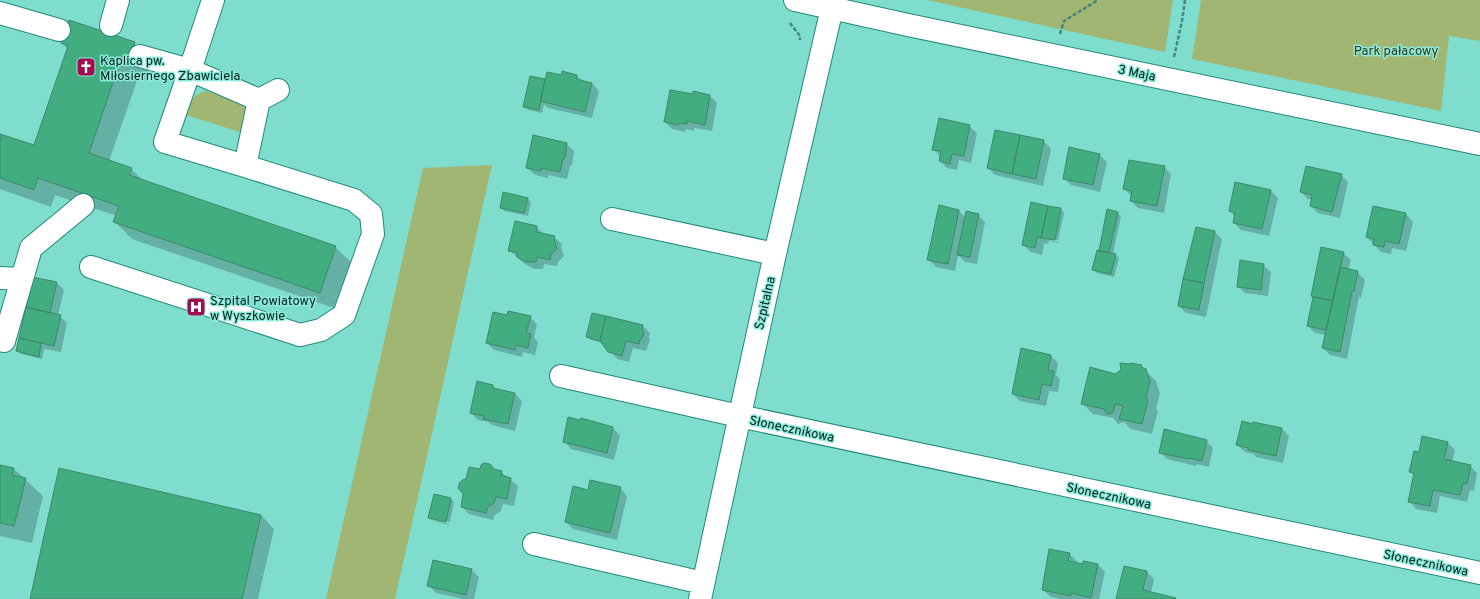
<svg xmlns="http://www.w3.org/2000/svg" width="1480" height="599" viewBox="0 0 1480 599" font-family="Overpass,sans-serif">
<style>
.green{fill:#a1b673}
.shadow{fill:#0003}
.building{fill:#42ad81;stroke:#3d8968}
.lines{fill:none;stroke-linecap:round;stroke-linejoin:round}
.minor-casing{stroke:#22897c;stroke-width:24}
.path{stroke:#45867c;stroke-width:2.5;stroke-dasharray:4 2;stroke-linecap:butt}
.minor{stroke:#fff;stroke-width:22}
.labels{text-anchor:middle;stroke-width:3;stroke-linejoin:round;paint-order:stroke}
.park-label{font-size:13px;fill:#2f3914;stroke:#8ceadb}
.poi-label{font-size:13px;fill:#02201c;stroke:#8ceadb;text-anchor:start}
.street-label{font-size:13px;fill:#02201c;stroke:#8ceadb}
</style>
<rect width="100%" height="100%" fill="#7fddce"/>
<!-- green -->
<path class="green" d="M927,0H1173L1165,52Z
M1201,0H1480V41L1449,36L1441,111L1192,59Z
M206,91L240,101L245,108L247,114L243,133L186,115C191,102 191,95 206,91Z
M492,165L395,599H326L423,168Z"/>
<!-- shadow -->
<path class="shadow" d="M62,43H134L152,60L145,81L138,78L109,161L131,169L144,181L335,247L353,264L337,309L132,239L115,222L117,216L55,195L51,207L0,189V135L35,147L68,49Z
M563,72L577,76L583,81L592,83L599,91L592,118L548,108L544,104L542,113L528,110L524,106L544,80L546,81L562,77Z
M694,95L710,96L717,103L712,131L694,128V131L686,129L685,132L672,129L665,122Z
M969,126L977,133L971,163L959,160L957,170L947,168L940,161L941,157L933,149Z
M996,131L1044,141L1051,149L1043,186L995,175L988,168Z
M566,144L574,151L572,165L570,166L567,179L548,175V178L535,175L527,168Z
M1099,155L1107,162L1100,192L1071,185L1064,178Z
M1164,167L1171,174L1164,213L1138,208L1131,201L1132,196L1124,189Z
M1341,175L1348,182L1340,218L1318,213L1311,206L1312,200L1308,199L1301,192Z
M1271,191L1278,198L1269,236L1241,230L1234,223L1235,217L1230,211Z
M528,199L531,202L528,216L504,211L501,207Z
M1031,203L1061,209L1064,213L1058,240L1049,238V240L1058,242V243L1049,241L1048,244L1044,243L1042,255L1031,252L1023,245Z
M1374,207L1406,214L1413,222L1406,251L1392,248L1391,254L1381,252L1367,237Z
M959,211L966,218L978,215L985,222L977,264L965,262L958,255L955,271L936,267L929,260Z
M1117,213L1121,216L1113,254L1115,255L1119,258L1114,277L1097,273L1094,269Z
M536,227L544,234L554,237L562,244L561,247L564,256L558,262L557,266L544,264L543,269H534L525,264L509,250Z
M1215,232L1222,239L1206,317L1186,313L1179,306Z
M1343,253L1351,260L1348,270L1357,272L1365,280L1361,298L1359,297L1347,359L1330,355L1323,348L1326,335L1315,333L1308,326L1314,298L1312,296Z
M1263,265L1271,272L1268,296L1245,293L1238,286Z
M57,283L64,290L58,315L67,323L61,352L44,349L42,359L21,354L17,351Z
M508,316L530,317L537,324L534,338L538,342L535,355L523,352L522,357L494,350L487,343Z
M642,325L650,333L649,338L650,340L646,351L633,348L629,362L617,359L603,343L591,340L587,337Z
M1022,350L1051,356L1058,363L1056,375L1060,379L1058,392L1049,391L1046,406L1020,401L1013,394Z
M1141,366L1156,381L1160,393L1156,409L1158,411L1152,434L1131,429L1124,422L1118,424L1113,418L1093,414L1082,403L1115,375Z
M493,386L497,390L515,394L522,401L515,431L492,425L488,422L478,420L471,413Z
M1254,423L1282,429L1289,436L1283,463L1256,457L1253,454L1245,452L1237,445L1254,425Z
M613,428L620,435L614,460L571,449L564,441Z
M1206,441L1213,448L1209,467L1197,464L1196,466L1167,459L1160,452Z
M1448,443L1455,450L1452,462L1470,466L1477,473L1474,491L1470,490L1467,502L1440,496L1437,513L1416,509L1409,501L1415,476L1410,472L1419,453Z
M0,466L14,469L43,496L32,543L0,536Z
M495,471L501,472L518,486L514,506L503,504L501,511L495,515L493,520L469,514L462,507Z
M620,488L627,496L617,540L573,529L566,522L589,491Z
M434,495L451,499L454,502L450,522L432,518V520L449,524V525L433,521L429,518Z
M261,515L274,529L258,599H31Z
M1069,554L1077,561L1076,564L1084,565V562L1098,565L1105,572L1099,599H1059L1051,597L1043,590Z
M471,570L479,577L474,599H463L436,593L429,586Z
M1147,572L1154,579L1151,593L1175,599H1117Z"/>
<!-- building -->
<path class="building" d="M69,20L135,42L127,64L120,62L89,153L132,168L129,175L336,246L320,293L113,222L119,206L38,178L34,190L0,178V134L34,145L68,46L61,43Z
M562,71L577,75L576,79L592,83L585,112L540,101L547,72L562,75Z
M530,76L545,79L539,110L523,107Z
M670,90L693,94V91L710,95L705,125L687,121V124L679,123L678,125L664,122Z
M939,118L970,125L964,156L952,154L950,164L939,161L941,151L932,150Z
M995,130L1020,135L1012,174L987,168Z
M533,135L567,143L565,158L563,159L560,172L541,168V171L526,168Z
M1020,135L1044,140L1036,179L1012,174Z
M1069,147L1100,154L1093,185L1063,179Z
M1129,160L1165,166L1157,206L1130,201L1132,191L1123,189Z
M1306,166L1342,174L1332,212L1310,206L1312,195L1300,192Z
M1235,182L1271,190L1262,229L1233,223L1235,213L1229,211Z
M503,192L528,198L524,213L500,208Z
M1031,202L1048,206L1041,238L1037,237L1035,248L1022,245Z
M939,205L959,210L948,264L927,260Z
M1048,206L1061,208L1055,240L1041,238Z
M1373,206L1406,213L1399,244L1385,241L1384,247L1373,245L1374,239L1366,237Z
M1107,209L1118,212L1109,253L1099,251Z
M966,211L979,214L970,257L957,255Z
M515,221L537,226L536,232L555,236L554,239L557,249L551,254L550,260L537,257L536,262H526L517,257V252L508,251Z
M1196,227L1215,231L1204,283L1183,279Z
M1321,247L1344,252L1333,301L1311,296Z
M1097,250L1116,254L1111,274L1092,270Z
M1240,260L1264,264L1261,290L1237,287Z
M1340,267L1358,271L1354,291H1352L1340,352L1322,348Z
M32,277L57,282L50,313L26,307Z
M1183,279L1204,283L1199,310L1178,306Z
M1313,297L1333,301L1326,330L1307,326Z
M26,307L61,315L54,346L19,338Z
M508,311L531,316L526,333L531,334L528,348L516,345L515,350L486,343L493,312L507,315Z
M592,313L606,316L600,341L586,337Z
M606,316L643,325L642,330L644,332L642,338L640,339L639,344L626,341L622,356L608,352L600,341Z
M19,338L41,343L39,357L16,351Z
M1021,348L1051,355L1048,370L1054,371L1051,386L1042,384L1039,400L1012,394Z
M1120,363L1131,364V363L1142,365L1141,367L1146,369L1147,373L1150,381L1146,398L1148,400L1142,424L1119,419L1123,406L1115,404L1113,412L1109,414H1107L1104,409L1081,404L1090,367L1115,374L1121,370Z
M477,381L493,385V388L515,393L508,424L483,419L484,416L470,413Z
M568,417L580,420L581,418L613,427L607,453L563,442Z
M1242,421L1253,424V422L1282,428L1276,456L1248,450V448L1236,445Z
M1164,429L1207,440L1202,461L1189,458V459L1159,453Z
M1422,436L1448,442L1444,459L1471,465L1467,484L1463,483L1460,495L1433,490L1430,506L1408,502L1414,473L1409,472L1414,451L1419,452Z
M484,463L490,464L494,469L502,471L501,475L511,478L507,499L496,497L494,503L488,507L486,513L461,507L463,494L458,488L460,482L464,479H466L469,467L480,469L481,465Z
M0,465L14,468L12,475L26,478L14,526L0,523Z
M59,468L261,515L242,599H30Z
M590,480L621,487L610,533L565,522L573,486L588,490Z
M434,494L451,498L446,522L428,518Z
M1049,549L1070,553L1068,561L1083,564V561L1098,564L1091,598L1071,593V596L1042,590Z
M433,560L472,569L466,595L427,586Z
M1124,566L1147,571L1143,590L1176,598L1175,599H1116Z"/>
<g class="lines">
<defs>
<path id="minor" d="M213,0L190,70L259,100L278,90
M795,0L908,25L1480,144
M0,13L59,30
M111,25L118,0
M140,56L190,70L165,142L245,166L259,100
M612,219L775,254
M91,267L300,335L321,330L344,315L373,234L371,214L354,200L245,166
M0,278L22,279
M4,341L31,248L83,205
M561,376L739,416L1480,573
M534,544L703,583
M700,599L775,254L832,8"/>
</defs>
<!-- minor casing -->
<use href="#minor" class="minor-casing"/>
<!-- path -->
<path class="path" d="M790,23L800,36V40
M1060,34L1064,21L1098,0
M1174,57L1182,21L1185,0"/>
<!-- minor -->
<use href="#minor" class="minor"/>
</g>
<!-- icons -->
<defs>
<symbol id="church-square" viewBox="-11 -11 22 22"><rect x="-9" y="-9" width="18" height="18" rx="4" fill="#a20d4f" stroke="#8ceadb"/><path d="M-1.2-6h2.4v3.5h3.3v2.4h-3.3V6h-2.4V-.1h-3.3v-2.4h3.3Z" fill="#fff"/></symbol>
<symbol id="hospital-square" viewBox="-11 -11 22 22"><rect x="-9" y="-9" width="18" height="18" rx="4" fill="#a20d4f" stroke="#8ceadb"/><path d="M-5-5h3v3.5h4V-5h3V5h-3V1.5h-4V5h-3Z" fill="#fff"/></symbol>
</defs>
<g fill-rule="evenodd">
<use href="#church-square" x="75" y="56" width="22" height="22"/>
<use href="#hospital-square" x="185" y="296" width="22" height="22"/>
</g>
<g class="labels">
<!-- park labels -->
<g class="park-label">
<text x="1396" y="55">Park pałacowy</text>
</g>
<!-- poi labels -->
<g class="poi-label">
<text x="100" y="65">Kaplica pw.<tspan x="100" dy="15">Miłosiernego Zbawiciela</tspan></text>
<text x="210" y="305">Szpital Powiatowy<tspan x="210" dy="15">w Wyszkowie</tspan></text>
</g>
<!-- street labels -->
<g class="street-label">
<text transform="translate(1137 72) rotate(12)" y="5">3 Maja</text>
<text transform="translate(764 303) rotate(-77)" y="5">Szpitalna</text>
<text transform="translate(792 428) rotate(12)" y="5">Słonecznikowa</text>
<text transform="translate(1109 495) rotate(12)" y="5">Słonecznikowa</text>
<text transform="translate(1426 562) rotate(12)" y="5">Słonecznikowa</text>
</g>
</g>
</svg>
